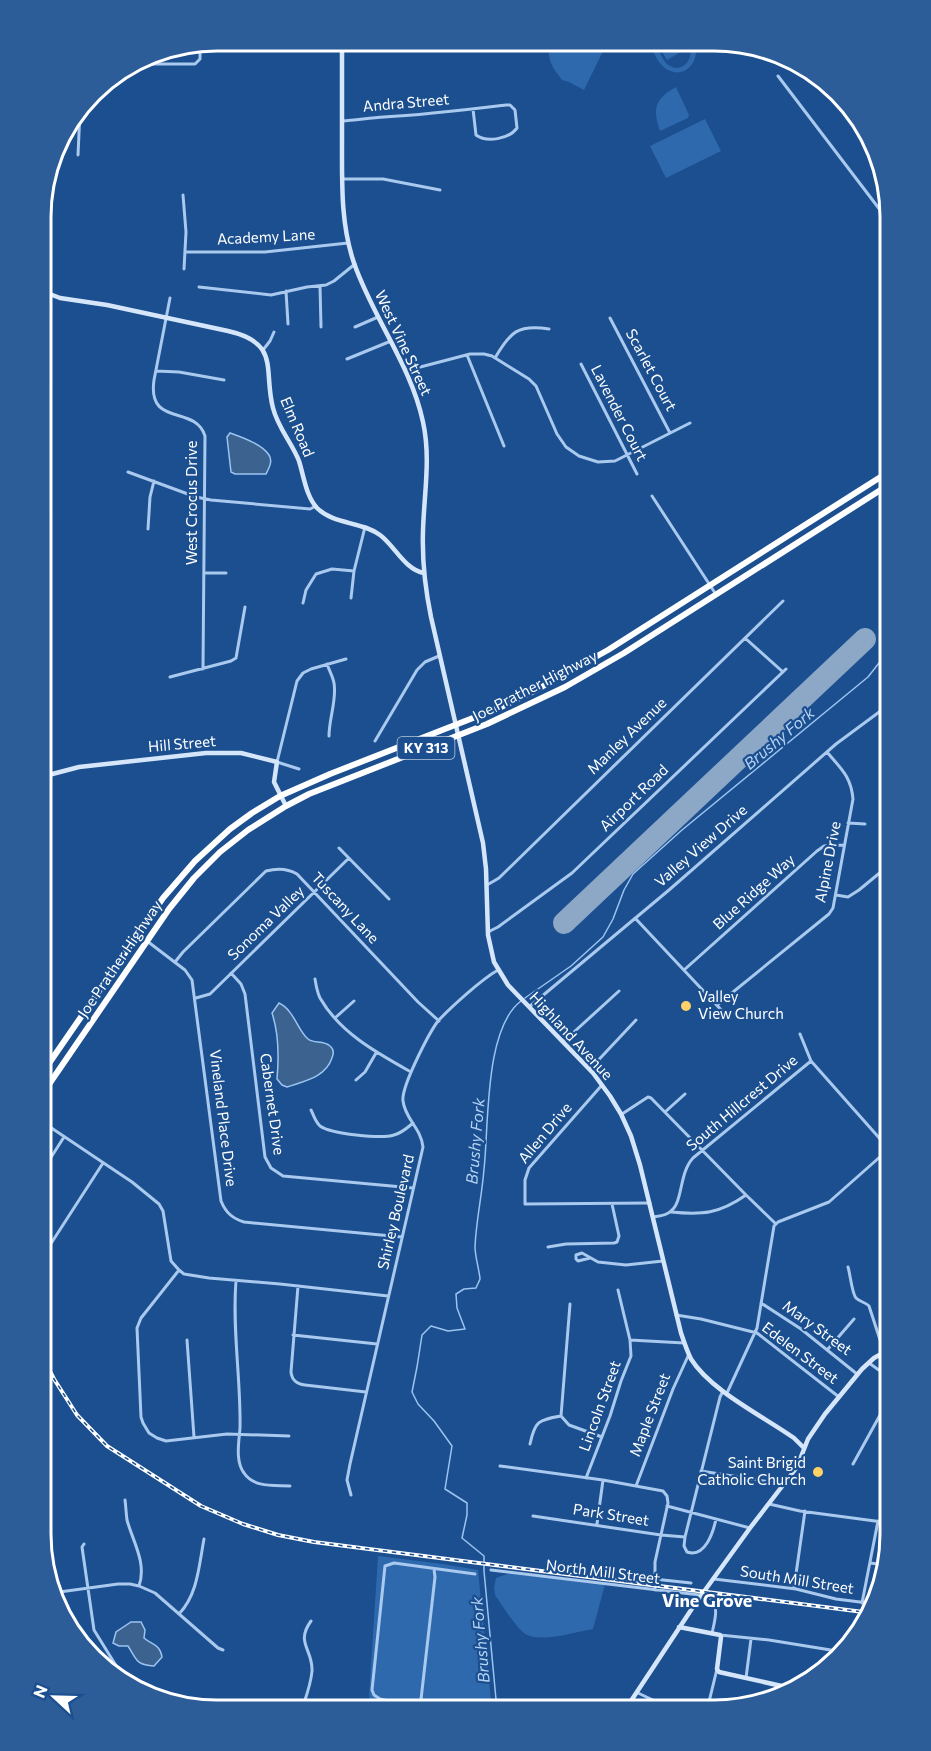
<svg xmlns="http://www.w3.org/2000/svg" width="931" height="1751" viewBox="0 0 931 1751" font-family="Commissioner,sans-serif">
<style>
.green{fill:#2e69ad}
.water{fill:#3c6290;stroke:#9cc4f0;stroke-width:1.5}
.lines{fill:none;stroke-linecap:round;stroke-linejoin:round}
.stream{stroke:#9cc4f0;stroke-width:1.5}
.runway{stroke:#8da7c7;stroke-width:22}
.street{stroke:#a9c9ee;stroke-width:3}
.secondary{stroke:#d6e6fa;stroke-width:4.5}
.highway{stroke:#fff;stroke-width:6}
.rail-casing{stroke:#fff;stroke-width:4}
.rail{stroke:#1b4f8f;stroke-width:1.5;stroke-dasharray:4.5;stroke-linecap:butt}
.poi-dot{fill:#ffd166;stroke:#1b4f8f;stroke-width:2}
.labels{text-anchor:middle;stroke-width:4.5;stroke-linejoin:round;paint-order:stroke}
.shield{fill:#1b4f8f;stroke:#bbcadd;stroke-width:1.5}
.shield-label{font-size:14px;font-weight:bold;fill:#fff}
.street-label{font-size:15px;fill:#fff;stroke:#1b4f8f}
.poi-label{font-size:15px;fill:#fff;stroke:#1b4f8f;text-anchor:start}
.water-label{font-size:16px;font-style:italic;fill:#b5d3f5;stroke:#1b4f8f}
.quarter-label{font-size:18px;font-weight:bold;fill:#fff;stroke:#1b4f8f}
.rim{fill:none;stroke:#fff;stroke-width:3}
</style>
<rect width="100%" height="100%" fill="#1b4f8f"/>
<!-- green -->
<path class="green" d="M550,43H605L606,45L584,90L569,82L562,80C553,69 546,59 550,43Z
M649,43H655C658,49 662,59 667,64C681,76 696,59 689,43H695V45C700,61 685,79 668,70C658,65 654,52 649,43Z
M657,43H687L689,47L667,60Z
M676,87L689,115L688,118L660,131C652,108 655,99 676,87Z
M705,119L721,151L666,178L650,146Z
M378,1556L443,1564L478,1570L492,1710L370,1709L369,1697Z
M510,1573L605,1584L593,1629C575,1632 538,1644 524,1633C515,1626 502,1605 495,1595L494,1588L496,1578Z"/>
<!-- water -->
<path class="water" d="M230,433C241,437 262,444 269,455C273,461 269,468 266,474H235L231,472L227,437Z
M279,1003C294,1010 298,1031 308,1039C314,1044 323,1040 330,1046C334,1049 334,1053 332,1058C325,1078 304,1081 287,1087L282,1085L277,1079C279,1057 279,1034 272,1013Z
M131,1622H141L145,1630L144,1638C152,1645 160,1644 162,1657L154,1666C136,1665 137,1660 128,1646H119L113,1643L116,1632Z"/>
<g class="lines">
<!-- stream -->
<path class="stream" d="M525,998L571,966L603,937L613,919L624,890L633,874L682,830L868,677L890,649
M497,1710L484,1571V1556L462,1538L467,1515V1503L445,1489L452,1446L434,1421L418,1404L412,1392L417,1367L422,1335L431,1326L448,1331L465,1329L457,1308L456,1294L464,1289L476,1288C477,1285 479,1282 480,1279C480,1274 475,1256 475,1247C476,1222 482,1195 484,1169C489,1126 484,1029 521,1001"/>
<!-- runway -->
<path class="runway" d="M564,923L865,639"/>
<!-- street -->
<path class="street" d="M133,64H195L200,59V44
M778,76L890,223
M342,121C356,120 370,118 384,117C425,115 465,110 506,105H510L515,110L517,128C509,139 487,143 476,135L473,109
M78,155L80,111
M342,179H383L440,190
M183,195L186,232L184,269
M185,252H265L348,243
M320,286L321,327
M199,287L271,295L307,287L326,285L334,281L355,264
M286,291L288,324
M170,298L154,380C147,428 195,404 205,436L203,669
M610,318L670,433
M355,327L378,317
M263,350L270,341L274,332
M467,355L504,446
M495,358C510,332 518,324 549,329
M347,359L391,341
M581,364L637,474
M156,371L179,372L224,380
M405,371L470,354H484L492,356L529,379L536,386L557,434L566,447L579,456L598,462L615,461L690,423
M128,472L196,497L211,500L310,509L316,506
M652,496L715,593
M148,529L150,497L154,481
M204,573H226
M351,598L354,571L365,527
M303,603L306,590L316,574L332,569L354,571
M745,638L783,672
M327,664C329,670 333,677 334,683C337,700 329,718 329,736
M170,677L231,661L236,658L245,607
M375,741L417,670L425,662L439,656
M299,769L277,762L297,681L303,673L311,669L346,659
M848,823L865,824
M339,848L389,899
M487,885L499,878L783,601
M836,895L848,897L859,890L882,871
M635,918L726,1015
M488,932L498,927L572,873L786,669
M147,941L185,970L192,980L221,1201C226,1213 232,1218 244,1222L402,1237
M175,962L183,952L266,871C277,868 287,868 297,874L418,1002L439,1021
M684,970L817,851L824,846L844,845
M231,973L241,984L245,994L265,1157L271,1168L283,1176L413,1188
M315,979C316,985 317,992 320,998C340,1033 377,1053 411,1072
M196,998L210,994L349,858
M717,1005L829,914L833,908L853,799C851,776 841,769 827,752
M529,1007L669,890L836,744L890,704
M336,1017L354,1001
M800,1034L811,1061L889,1149
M563,1042L619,991
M590,1069L636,1020
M356,1080L365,1072L376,1053
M602,1085L529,1168L525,1180V1204L650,1203
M311,1110C314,1116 315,1121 320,1126C331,1134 381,1139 394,1135C402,1133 407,1128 413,1123
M665,1112L685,1094
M622,1114L648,1097L651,1098L746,1195L776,1224
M41,1121L132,1182L159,1204L163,1211L171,1261L179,1270L184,1274L209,1278L280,1284L388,1296
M41,1173L64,1137
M671,1212C702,1215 719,1214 746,1195
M653,1217C659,1216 666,1216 671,1211C683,1202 679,1173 693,1158L811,1061
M548,1247L566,1244L614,1243L617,1242L619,1236L612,1204
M590,1258L578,1261L576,1259V1255L582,1253L598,1262L626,1265L663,1261
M41,1259L103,1163
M848,1267C850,1273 852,1294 856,1298C860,1302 865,1302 869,1306L884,1352
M179,1270L141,1318L137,1328L141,1417L143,1423L149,1433L157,1438L166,1441L227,1434L289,1436
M236,1281C232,1330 241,1379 240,1428C239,1442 235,1461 244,1473C254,1488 274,1485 290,1486
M298,1286L291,1372C292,1381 297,1384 305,1385L366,1392
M761,1303L801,1329L857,1374
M570,1304L561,1416L569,1425L602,1437
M676,1315L701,1319L757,1333L839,1397
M293,1335L377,1344
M187,1340L194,1437
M630,1340L684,1343
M828,1349L854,1319
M869,1363L890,1378
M727,1393L757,1328L774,1226L778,1222L829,1202L890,1148
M530,1444C535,1421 538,1420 561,1416
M853,1464L890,1397
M500,1466L603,1480L663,1491L667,1496L668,1503L655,1562V1590
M701,1471L783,1484
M586,1478L610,1416L621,1381L631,1356L630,1340L618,1290
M636,1486L673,1389L689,1354
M351,1495L347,1480L350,1464L423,1147C421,1128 405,1119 403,1101C401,1087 429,1033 438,1021C451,1007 482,979 498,970
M125,1500C126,1507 126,1513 127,1520C133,1542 147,1563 139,1586
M769,1504L800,1511L890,1523
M667,1506L750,1528
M533,1516L661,1535L685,1537
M716,1519C713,1533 705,1558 687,1552L684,1546L685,1537L720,1397L723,1391
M597,1524L603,1480
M84,1544L82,1547L94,1630L123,1677
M870,1563L886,1565
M491,1570L708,1596C720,1605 715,1620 712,1633
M654,1579L691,1583
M714,1579L796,1589L836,1599L876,1604
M794,1588L805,1511
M52,1593L118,1584H130L139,1586L155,1593L218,1648L223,1650
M862,1603L878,1521
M179,1614C198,1594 199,1565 204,1539
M720,1635L769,1640L843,1652
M746,1678L751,1639
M638,1693L674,1710
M598,1704L609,1710
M420,1708L435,1577L434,1569
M302,1709C306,1697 311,1684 312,1671C313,1649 295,1643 311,1621
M424,1710L380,1699L374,1695L372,1690L385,1566L394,1563L475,1574
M707,1710L717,1669"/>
<!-- secondary -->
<path class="secondary" d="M342,41C342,76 342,111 342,146C342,186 341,225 354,263C373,318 411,365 423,422C431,458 424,494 423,531C422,560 425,588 431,617L483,843L486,869L488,935L494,962L508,985L593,1073L610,1096L621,1114L631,1136L640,1165L681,1333C684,1342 687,1351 691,1359C711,1391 763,1416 794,1438L804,1448
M42,291L60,298L107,305L228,331C281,343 263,370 273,408C278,428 292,443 299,461C304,477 306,496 317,508C334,525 361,521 380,535C394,545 405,570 424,573
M41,777L79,767L206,753H241L277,762L274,782L286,806
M679,1627L720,1635L721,1637L717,1669L719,1672L795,1689
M625,1710L695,1604L750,1528L797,1467L808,1439L825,1414L862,1369L874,1358L890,1349"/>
<!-- highway -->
<path class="highway" d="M41,1075L163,898L195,861L230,829L252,813L280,796L330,774L501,707L536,690L608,650L890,471
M41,1096L169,909L194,878L220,852L248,830L286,806L309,794L487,724L565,687L624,653L890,484"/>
<defs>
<path id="rail" d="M41,1354L54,1379L77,1415L107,1446L201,1506L243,1524L278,1535L314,1542L871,1613"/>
</defs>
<!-- rail casing -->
<use href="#rail" class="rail-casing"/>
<!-- rail -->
<use href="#rail" class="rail"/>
</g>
<!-- markers -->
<g class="poi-dot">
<circle cx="686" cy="1006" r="6"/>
<circle cx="818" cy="1472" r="6"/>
</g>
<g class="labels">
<!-- shield labels -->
<rect class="shield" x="397.5" y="737" width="57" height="22" rx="4.5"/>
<g class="shield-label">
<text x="426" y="753">KY 313</text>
</g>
<!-- street labels -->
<g class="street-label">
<text transform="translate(406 103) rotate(-5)" y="5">Andra Street</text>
<text transform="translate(266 237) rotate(-3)" y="5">Academy Lane</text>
<text transform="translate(403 343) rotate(65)" y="5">West Vine Street</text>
<text transform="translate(651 370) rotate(62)" y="5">Scarlet Court</text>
<text transform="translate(619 413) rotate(63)" y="5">Lavender Court</text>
<text transform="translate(297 427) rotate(67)" y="5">Elm Road</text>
<text transform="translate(192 503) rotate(-90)" y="5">West Crocus Drive</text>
<text transform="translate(535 686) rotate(-27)" y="5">Joe Prather Highway</text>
<text transform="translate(627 736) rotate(-44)" y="5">Manley Avenue</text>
<text transform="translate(182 744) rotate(-5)" y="5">Hill Street</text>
<text transform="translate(634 798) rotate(-44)" y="5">Airport Road</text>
<text transform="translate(701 846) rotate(-41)" y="5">Valley View Drive</text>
<text transform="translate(828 862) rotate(-79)" y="5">Alpine Drive</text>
<text transform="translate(754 892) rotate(-42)" y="5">Blue Ridge Way</text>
<text transform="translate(345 908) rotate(47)" y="5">Tuscany Lane</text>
<text transform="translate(266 923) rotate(-44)" y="5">Sonoma Valley</text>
<text transform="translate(120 959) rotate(-56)" y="5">Joe Prather Highway</text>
<text transform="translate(571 1036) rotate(47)" y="5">Highland Avenue</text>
<text transform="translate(742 1103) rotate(-40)" y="5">South Hillcrest Drive</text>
<text transform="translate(272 1104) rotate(82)" y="5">Cabernet Drive</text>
<text transform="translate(223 1118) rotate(83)" y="5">Vineland Place Drive</text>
<text transform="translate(545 1133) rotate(-50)" y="5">Allen Drive</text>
<text transform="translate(396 1212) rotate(-77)" y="5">Shirley Boulevard</text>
<text transform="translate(817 1328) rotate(36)" y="5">Mary Street</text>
<text transform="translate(800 1353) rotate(37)" y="5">Edelen Street</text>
<text transform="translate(600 1406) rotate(-70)" y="5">Lincoln Street</text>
<text transform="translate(650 1415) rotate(-69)" y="5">Maple Street</text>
<text transform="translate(611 1515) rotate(9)" y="5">Park Street</text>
<text transform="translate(603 1572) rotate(7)" y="5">North Mill Street</text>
<text transform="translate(797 1580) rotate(9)" y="5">South Mill Street</text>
</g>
<!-- poi labels -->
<g class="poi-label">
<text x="698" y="1002">Valley<tspan x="698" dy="17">View Church</tspan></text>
<text x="806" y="1468" text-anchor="end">Saint Brigid<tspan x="806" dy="17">Catholic Church</tspan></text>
</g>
<!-- water labels -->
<g class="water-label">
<text transform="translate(779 738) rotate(-40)" y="6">Brushy Fork</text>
<text transform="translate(475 1141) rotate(-85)" y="6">Brushy Fork</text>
<text transform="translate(480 1640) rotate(-95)" y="6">Brushy Fork</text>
</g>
<!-- quarter labels -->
<g class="quarter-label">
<text x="707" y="1607">Vine Grove</text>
</g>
</g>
<!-- crop -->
<path d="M0 0H931V1751H0ZM217 51H714A166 166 0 0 1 880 217V1534A166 166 0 0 1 714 1700H217A166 166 0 0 1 51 1534V217A166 166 0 0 1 217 51Z" fill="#2d5d98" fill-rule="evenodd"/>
<path class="rim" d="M217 51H714A166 166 0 0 1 880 217V1534A166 166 0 0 1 714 1700H217A166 166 0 0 1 51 1534V217A166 166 0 0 1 217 51Z"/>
<!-- north arrow -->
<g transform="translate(54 1697) rotate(292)" stroke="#1b4f8f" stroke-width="4.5" paint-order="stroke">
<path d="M0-4.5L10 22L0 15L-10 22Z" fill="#ffffff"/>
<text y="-9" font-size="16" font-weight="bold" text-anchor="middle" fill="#ffffff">N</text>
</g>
</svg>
